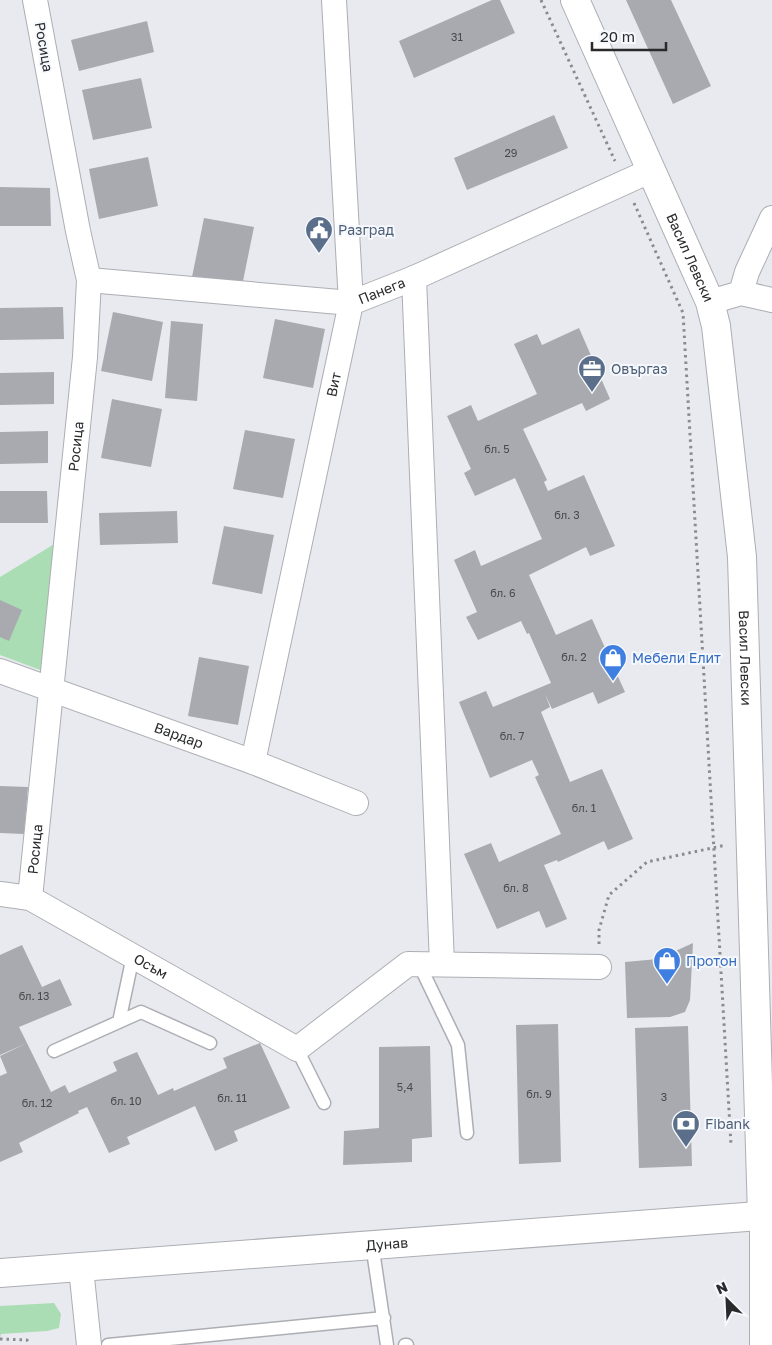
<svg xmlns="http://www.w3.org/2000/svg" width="772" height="1345" viewBox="0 0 772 1345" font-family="'Golos Text',sans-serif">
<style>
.green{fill:#aaddb4}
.building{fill:#a8aaaf}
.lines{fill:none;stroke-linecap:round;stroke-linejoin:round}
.lane-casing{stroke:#acaeb3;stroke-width:15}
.street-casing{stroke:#acaeb3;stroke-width:26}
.secondary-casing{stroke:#acaeb3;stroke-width:30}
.path{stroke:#898b8e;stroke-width:3;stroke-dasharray:2.5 4;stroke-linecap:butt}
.lane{stroke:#fff;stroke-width:12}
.street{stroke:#fff;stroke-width:24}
.secondary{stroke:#fff;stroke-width:28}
.labels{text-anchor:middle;stroke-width:4;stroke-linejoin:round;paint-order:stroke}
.number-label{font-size:11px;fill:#494a4d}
.street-label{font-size:14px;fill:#292a2c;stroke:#f5f8fd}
.service-label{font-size:14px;fill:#4e5e75;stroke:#f5f8fd;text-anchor:start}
.shop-label{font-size:14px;fill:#366cbe;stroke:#f5f8fd;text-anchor:start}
</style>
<rect width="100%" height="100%" fill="#e8eaef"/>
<!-- green -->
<path class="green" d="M56,543L43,671L0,655V577Z
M54,1303L61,1314L59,1328L47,1331L1,1334L0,1338V1306Z"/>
<!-- building -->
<path class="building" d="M492,0H500L515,33L414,78L399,41Z
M626,0H671L711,86L673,104Z
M147,21L154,52L79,71L71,40Z
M141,78L152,128L93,140L82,90Z
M554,115L568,148L467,190L454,158Z
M148,157L158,206L99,219L89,169Z
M0,187L50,188L51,226H0Z
M204,218L254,227L242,286L192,277Z
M63,307L64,339L0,340V308Z
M113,312L163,322L152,381L101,371Z
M275,319L325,329L313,388L263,378Z
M171,321L203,324L197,401L165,398Z
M579,328L610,399L586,411L582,403L523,429L547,480L544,482L548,491L584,475L615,546L590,556L586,547L529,575L556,635L592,619L625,692L598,704L593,692L552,709L545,694L550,707L541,712L570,782L602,769L633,839L608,850L604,841L558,862L557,860L544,865L567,919L546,928L539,911L497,929L464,854L491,843L499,862L561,834L535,777L539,775L532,760L490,778L459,702L486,691L493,707L551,683L529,633L527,634L521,621L478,640L466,617L477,612L454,560L475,550L481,566L542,539L515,478L475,496L464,473L471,469L447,416L471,405L478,421L537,394L514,344L537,334L542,345Z
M54,372V404L0,405V373Z
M112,399L162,409L151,467L101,458Z
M245,430L295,439L283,498L233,489Z
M48,431V463L0,464V432Z
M0,491H47L48,523H0Z
M177,511L178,543L100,545L99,513Z
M224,526L274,535L262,594L212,584Z
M0,600L22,610L9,641L0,637Z
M199,657L249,666L238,725L188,716Z
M0,786L28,787L24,834L0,833Z
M693,943L690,1000L685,1012L670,1017L627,1018L625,962L658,959Z
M22,945L42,987L60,979L72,1005L19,1027L27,1043L0,1055V955Z
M558,1024L561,1162L519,1164L516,1025Z
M688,1026L692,1166L639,1168L635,1028Z
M27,1043L51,1092L65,1085L69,1093L117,1071L113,1062L137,1052L158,1095L173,1088L174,1091L227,1068L223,1058L260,1043L290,1108L234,1131L238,1141L215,1151L195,1106L127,1137L130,1144L109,1153L87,1107L78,1111L79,1113L19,1143L23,1152L0,1162V1076L7,1073L0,1056Z
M430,1046L432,1137L412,1139V1162L343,1165L344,1131L379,1128V1047Z"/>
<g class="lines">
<defs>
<path id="lane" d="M419,964L458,1045L467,1133
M119,1022L133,956
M297,1049L324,1103
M54,1051L141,1012L210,1043
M372,1244L387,1345
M108,1345L384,1318
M405,1345H407"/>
<g id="street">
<path d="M414,278L442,964"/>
<path id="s1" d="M89,280L351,303L414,278L652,170"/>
<path d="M741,293L747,272L772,218"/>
<path d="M710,302L741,293L772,300"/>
<path id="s2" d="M0,671L253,762L356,803"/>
<path id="s3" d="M253,762L351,303L334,0"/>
<path id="s4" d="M0,894L30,898L297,1049L408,964L599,967"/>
<path id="s5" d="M30,898L85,357L89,280L78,231L35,0"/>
<path d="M762,1215V1345"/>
<path d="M81,1268L89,1345"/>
</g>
<g id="secondary">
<path id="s6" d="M575,0L710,302L716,326L742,557L762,1215"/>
<path id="s7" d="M0,1273L772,1215"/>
</g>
</defs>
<!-- lane casing -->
<use href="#lane" class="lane-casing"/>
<!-- street casing -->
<use href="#street" class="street-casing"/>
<!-- secondary casing -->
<use href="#secondary" class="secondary-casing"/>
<!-- path -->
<path class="path" d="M541,0L615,161
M634,203L683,313L731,1145
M599,944V930L609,895L647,862L726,845
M0,1339L27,1340L29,1345"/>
<!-- lane -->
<use href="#lane" class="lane"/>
<!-- street -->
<use href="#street" class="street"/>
<!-- secondary -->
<use href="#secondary" class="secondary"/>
</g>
<!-- icons -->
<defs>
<symbol id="civic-pin" viewBox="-11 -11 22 30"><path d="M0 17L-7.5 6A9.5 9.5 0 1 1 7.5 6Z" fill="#5c6f8a" stroke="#f5f8fd"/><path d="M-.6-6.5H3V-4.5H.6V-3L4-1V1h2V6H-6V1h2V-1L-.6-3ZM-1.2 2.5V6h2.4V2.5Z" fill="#fff"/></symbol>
<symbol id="office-pin" viewBox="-11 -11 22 30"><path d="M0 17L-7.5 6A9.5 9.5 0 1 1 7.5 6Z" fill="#5c6f8a" stroke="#f5f8fd"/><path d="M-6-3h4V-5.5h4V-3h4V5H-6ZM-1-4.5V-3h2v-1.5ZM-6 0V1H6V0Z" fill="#fff"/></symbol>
<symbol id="shop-pin" viewBox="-11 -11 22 30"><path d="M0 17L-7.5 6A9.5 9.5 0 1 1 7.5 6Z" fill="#3f7fe0" stroke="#f5f8fd"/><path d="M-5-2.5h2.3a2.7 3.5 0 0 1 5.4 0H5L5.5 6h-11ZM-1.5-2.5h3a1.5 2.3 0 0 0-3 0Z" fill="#fff"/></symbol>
<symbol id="bank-pin" viewBox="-11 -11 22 30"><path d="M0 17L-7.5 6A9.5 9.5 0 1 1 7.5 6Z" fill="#5c6f8a" stroke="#f5f8fd"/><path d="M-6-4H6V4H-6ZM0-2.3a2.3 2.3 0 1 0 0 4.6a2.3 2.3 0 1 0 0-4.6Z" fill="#fff"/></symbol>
</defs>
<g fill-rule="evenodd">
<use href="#civic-pin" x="303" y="214" width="32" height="43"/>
<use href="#office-pin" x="576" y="353" width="32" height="43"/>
<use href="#shop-pin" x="597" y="642" width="32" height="43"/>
<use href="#shop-pin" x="651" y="945" width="32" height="43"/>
<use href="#bank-pin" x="670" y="1108" width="32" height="43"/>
</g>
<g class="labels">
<!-- number labels -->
<g class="number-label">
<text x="457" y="41">31</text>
<text x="511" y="157">29</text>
<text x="497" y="453">бл. 5</text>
<text x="567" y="519">бл. 3</text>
<text x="503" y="597">бл. 6</text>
<text x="574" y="661">бл. 2</text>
<text x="512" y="740">бл. 7</text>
<text x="584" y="812">бл. 1</text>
<text x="516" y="892">бл. 8</text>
<text x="34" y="1000">бл. 13</text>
<text x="405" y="1091">5,4</text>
<text x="539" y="1098">бл. 9</text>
<text x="664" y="1101">3</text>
<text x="232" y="1102">бл. 11</text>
<text x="126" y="1105">бл. 10</text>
<text x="37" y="1107">бл. 12</text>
</g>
<!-- street labels -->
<g class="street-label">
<text transform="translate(44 47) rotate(80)" y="5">Росица</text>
<text dy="5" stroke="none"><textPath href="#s6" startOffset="282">Васил Левски</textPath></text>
<text dy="5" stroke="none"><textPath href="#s1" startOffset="296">Панега</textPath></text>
<text dy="5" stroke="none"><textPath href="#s3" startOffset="386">Вит</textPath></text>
<text dy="5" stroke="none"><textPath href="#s5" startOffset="454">Росица</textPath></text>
<text dy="5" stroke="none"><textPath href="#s6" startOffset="689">Васил Левски</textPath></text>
<text dy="5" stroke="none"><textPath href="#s2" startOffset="190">Вардар</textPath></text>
<text dy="5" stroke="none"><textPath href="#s5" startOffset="49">Росица</textPath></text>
<text dy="5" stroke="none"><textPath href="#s4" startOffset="169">Осъм</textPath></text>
<text dy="5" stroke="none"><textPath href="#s7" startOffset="388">Дунав</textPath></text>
</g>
<!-- service labels -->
<g class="service-label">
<text x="338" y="235">Разград</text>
<text x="611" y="374">Овъргаз</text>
<text x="705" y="1129">Fibank</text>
</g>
<!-- shop labels -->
<g class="shop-label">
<text x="632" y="663">Мебели Елит</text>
<text x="686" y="966">Протон</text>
</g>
</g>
<!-- north arrow -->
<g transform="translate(727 1300) rotate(336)" stroke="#f5f8fd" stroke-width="4" paint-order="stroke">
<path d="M0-4L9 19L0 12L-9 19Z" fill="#292a2c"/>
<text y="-8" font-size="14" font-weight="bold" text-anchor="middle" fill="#292a2c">N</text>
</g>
<!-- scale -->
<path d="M592 42v8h74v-8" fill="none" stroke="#292a2c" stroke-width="2.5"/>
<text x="600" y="42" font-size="15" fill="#292a2c" stroke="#f5f8fd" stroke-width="4" paint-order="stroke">20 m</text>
</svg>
